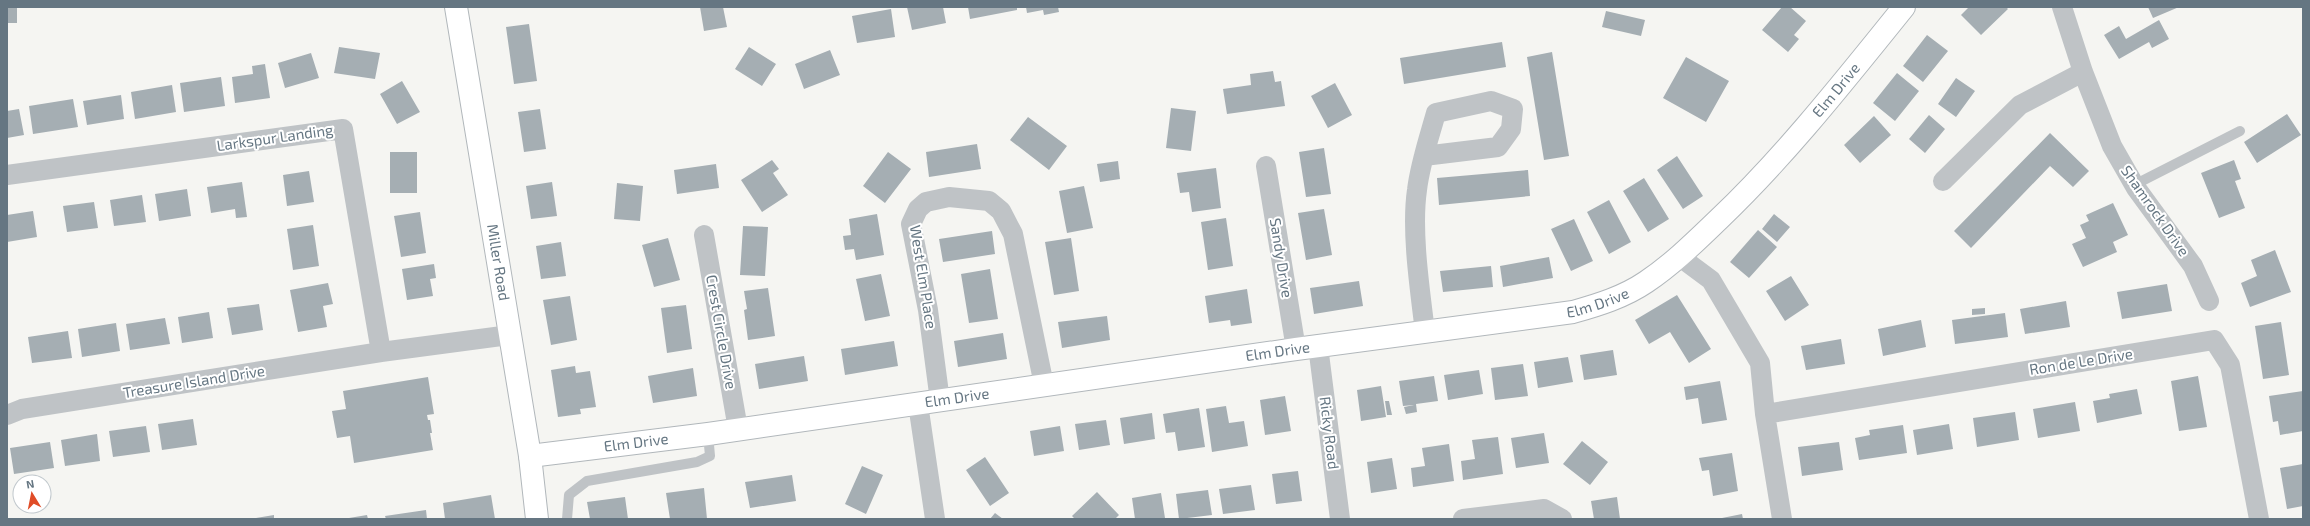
<svg xmlns="http://www.w3.org/2000/svg" width="2310" height="526" viewBox="0 0 2310 526" font-family="'Exo 2',sans-serif">
<style>
.building{fill:#a5aeb3}
.lines{fill:none;stroke-linecap:round;stroke-linejoin:round}
.secondary-casing{stroke:#b1b7bb;stroke-width:24}
.lane{stroke:#bfc3c6;stroke-width:10}
.street{stroke:#bfc3c6;stroke-width:20}
.secondary{stroke:#fff;stroke-width:22}
.labels{text-anchor:middle;stroke-width:4;stroke-linejoin:round;paint-order:stroke}
.street-label{font-size:15px;fill:#657682;stroke:#fff}
</style>
<rect width="100%" height="100%" fill="#f5f5f2"/>
<!-- building -->
<path class="building" d="M7,7H17V23H7Z
M700,7H723L727,27L704,31Z
M907,7H943L946,23L912,30Z
M968,7H1017V10L970,19Z
M1026,7H1058L1059,12L1044,15L1043,10L1027,13Z
M1782,7H1790L1806,21L1794,35L1799,39L1788,52L1762,30Z
M1969,7H2006L2008,9L1981,35L1961,15Z
M2148,7H2179L2153,18Z
M891,9L895,37L857,43L852,16Z
M1606,11L1645,20L1641,36L1602,27Z
M2159,20L2169,39L2152,48L2149,42L2119,59L2104,35L2119,26L2126,39Z
M529,24L537,81L514,84L506,27Z
M1927,35L1948,51L1923,82L1903,66Z
M1502,42L1506,67L1404,84L1400,58Z
M339,47L380,53L375,79L334,73Z
M749,47L776,64L762,86L735,69Z
M830,50L840,75L804,89L795,64Z
M1552,52L1569,156L1544,160L1527,57Z
M311,53L319,78L285,88L278,63Z
M1686,57L1729,81L1706,122L1663,98Z
M265,64L270,98L235,103L232,77L253,74L252,66Z
M1273,71L1275,82L1281,81L1285,106L1227,114L1223,89L1251,85L1250,74Z
M1897,73L1919,91L1895,121L1873,103Z
M221,77L225,106L184,112L180,83Z
M1956,78L1975,91L1956,117L1938,104Z
M402,81L420,112L397,124L380,94Z
M1335,83L1352,115L1328,128L1311,96Z
M172,85L176,112L135,119L131,92Z
M121,95L124,119L87,125L83,101Z
M73,99L78,127L33,134L29,106Z
M1171,108L1196,111L1191,151L1166,148Z
M19,109L24,135L7,138V111Z
M540,109L546,149L524,152L518,112Z
M2287,114L2301,135L2257,163L2244,142Z
M1929,115L1945,129L1925,153L1909,139Z
M1874,116L1891,135L1860,163L1844,145Z
M1028,117L1067,146L1049,170L1010,140Z
M2050,133L2089,171L2073,187L2050,166L1971,248L1954,231Z
M977,144L981,169L929,177L926,152Z
M1324,148L1331,194L1306,197L1299,152Z
M390,152H417V193H390Z
M888,152L911,169L885,203L863,186Z
M1677,156L1703,196L1683,209L1657,170Z
M772,160L779,169L773,173L788,195L762,212L741,180Z
M2234,160L2241,179L2235,181L2245,208L2219,218L2201,173Z
M1118,161L1120,179L1100,182L1097,164Z
M716,164L719,188L677,194L674,170Z
M1216,168L1221,208L1192,212L1189,192L1180,193L1177,173Z
M1528,170L1530,196L1439,205L1437,178Z
M309,171L314,202L287,206L283,175Z
M1644,178L1669,219L1648,232L1623,191Z
M242,182L247,217L236,218L235,209L211,213L207,187Z
M552,182L557,216L531,219L526,186Z
M617,183L643,186L640,221L614,219Z
M1084,186L1093,228L1067,233L1059,191Z
M187,189L191,216L159,221L155,194Z
M142,195L146,222L114,226L110,200Z
M1609,200L1631,242L1609,254L1587,212Z
M94,202L98,228L67,232L63,206Z
M2113,203L2128,235L2113,242L2117,252L2083,267L2072,244L2086,238L2080,225L2089,221L2086,215Z
M1324,209L1332,255L1306,260L1298,213Z
M33,211L37,237L7,242V215Z
M420,212L426,253L401,257L394,216Z
M877,214L884,255L856,260L854,249L845,250L843,236L851,235L849,219Z
M1774,214L1790,227L1777,242L1762,229Z
M1226,218L1233,266L1208,270L1201,222Z
M1574,219L1593,261L1571,271L1551,229Z
M313,225L319,266L293,270L287,229Z
M743,226L768,227L765,276L740,275Z
M1758,230L1777,247L1749,278L1730,262Z
M992,231L995,254L943,262L939,239Z
M668,238L680,280L654,287L642,245Z
M1071,238L1079,291L1054,295L1045,242Z
M561,242L566,276L541,279L536,246Z
M2275,250L2291,292L2250,307L2241,283L2257,276L2251,260Z
M1549,257L1553,278L1503,287L1500,266Z
M434,264L436,278L430,279L433,296L407,300L402,269Z
M1491,266L1493,287L1443,292L1440,271Z
M990,269L998,319L969,323L961,274Z
M881,274L890,316L865,321L856,279Z
M1791,276L1809,305L1785,321L1766,291Z
M1359,281L1363,306L1314,314L1310,288Z
M328,283L333,304L323,306L327,327L298,332L290,290Z
M2167,284L2172,311L2122,319L2117,292Z
M768,288L775,336L748,340L744,310L747,309L744,291Z
M1247,289L1252,323L1231,326L1230,320L1209,323L1205,296Z
M1677,295L1711,349L1689,363L1670,332L1649,344L1635,320Z
M570,296L577,340L551,345L543,300Z
M2066,301L2070,327L2025,334L2020,309Z
M259,304L263,330L232,335L227,308Z
M686,305L692,349L667,353L661,308Z
M1985,308V314L1972,315V309Z
M209,312L213,338L182,343L178,317Z
M2005,313L2008,337L1955,344L1952,320Z
M1107,316L1110,340L1062,348L1058,322Z
M165,318L170,344L130,350L126,324Z
M1921,320L1926,347L1883,356L1878,329Z
M2281,322L2289,375L2263,379L2255,326Z
M116,323L120,351L82,357L78,329Z
M68,331L72,358L32,363L28,337Z
M1003,333L1007,359L958,367L954,341Z
M1841,339L1845,364L1806,370L1801,346Z
M894,341L898,366L845,375L841,349Z
M1613,350L1617,375L1584,380L1580,355Z
M804,356L808,381L759,389L755,364Z
M1568,357L1573,382L1538,388L1534,362Z
M1523,364L1528,396L1495,400L1491,368Z
M575,366L576,373L590,371L596,407L580,409L581,414L558,417L551,370Z
M693,368L697,396L653,403L648,376Z
M1479,370L1483,394L1448,400L1444,375Z
M1434,376L1438,401L1416,404L1417,412L1406,414L1404,407L1414,405L1403,406L1399,381Z
M2198,376L2207,427L2179,431L2171,381Z
M428,377L434,414L427,415L428,420H430L432,433H430L433,450L354,463L350,436L337,438L332,411L346,409L343,391Z
M1720,381L1727,420L1702,424L1698,398L1686,400L1684,387Z
M1381,386L1386,417L1361,421L1357,390Z
M2137,389L2142,414L2097,423L2093,401L2110,398L2109,394Z
M2303,391V431L2280,435L2278,421L2273,422L2269,396Z
M1285,396L1291,431L1265,435L1260,400Z
M1385,401H1389L1392,415H1387Z
M2075,402L2080,431L2038,438L2033,409Z
M1226,406L1229,423L1244,421L1248,446L1212,452L1206,409Z
M1199,408L1205,447L1178,451L1175,432L1166,433L1163,414Z
M2015,412L2019,440L1977,447L1973,418Z
M1152,413L1155,439L1124,444L1120,418Z
M193,419L197,445L162,450L158,424Z
M1106,420L1110,445L1079,450L1075,424Z
M1949,424L1953,449L1917,455L1913,430Z
M1903,425L1907,453L1859,460L1855,438L1870,435L1869,430Z
M146,426L150,452L113,457L109,431Z
M1060,426L1064,451L1034,456L1030,431Z
M1544,433L1549,463L1516,468L1511,438Z
M97,434L100,461L65,466L61,440Z
M1498,437L1503,474L1463,480L1461,461L1475,459L1472,440Z
M1582,441L1608,462L1590,485L1563,464Z
M50,442L54,468L14,474L10,448Z
M1839,442L1843,470L1802,476L1798,447Z
M1449,444L1454,481L1413,487L1411,468L1425,466L1422,448Z
M1732,453L1738,491L1713,496L1709,470L1702,471L1699,458Z
M985,457L1009,493L990,506L966,470Z
M1392,458L1397,489L1371,493L1367,462Z
M2303,464V506L2287,509L2280,468Z
M862,466L883,475L866,514L845,504Z
M1298,471L1302,501L1276,504L1272,474Z
M792,475L796,501L750,508L745,482Z
M1251,485L1255,510L1223,514L1219,489Z
M704,488L707,519H670L666,493Z
M1208,490L1212,515L1179,519L1176,494Z
M1097,492L1119,515L1115,519H1075L1072,516Z
M1161,493L1165,518L1135,519L1132,498Z
M491,495L495,519H445L443,503Z
M625,497L628,519H590L587,502Z
M1617,497L1620,519H1594L1591,501Z
M426,510L427,519H386L385,516Z
M995,513L1003,519H990Z
M1742,514L1743,519H1722V518Z
M274,515V519H256V518Z
M367,515L368,519H349V518Z"/>
<g class="lines">
<defs>
<g id="secondary">
<path id="s1" d="M456,7L530,456L537,519"/>
<path id="s2" d="M530,456L708,434L1296,349L1573,312C1598,305 1624,297 1646,282C1673,264 1696,241 1719,219C1787,154 1845,80 1904,7"/>
</g>
</defs>
<!-- secondary casing -->
<use href="#secondary" class="secondary-casing"/>
<!-- lane -->
<path class="lane" d="M2134,185L2240,131
M567,519L569,495L587,481L697,462L710,456L708,434"/>
<!-- street -->
<path class="street" d="M2062,7L2083,72L2112,146L2136,188L2193,266L2209,301
M1424,156L1498,147L1511,129L1513,109L1491,101L1436,113C1429,138 1420,164 1417,190C1411,231 1420,290 1425,332
M1266,166L1296,349
M7,175L343,129L381,352
M1943,181L2020,105L2083,72
M704,235L738,429
M1680,257L1711,280L1760,363L1765,414L1782,519
M1318,346L1340,519
M940,401L928,310L911,224L918,209L926,202L949,197L989,201L1001,211L1013,234L1044,385
M918,404L935,519
M1765,414L2214,340L2230,365L2259,519
M7,415L22,409L381,352L510,335
M1463,519L1544,509L1562,519"/>
<!-- secondary -->
<use href="#secondary" class="secondary"/>
</g>
<g class="labels">
<!-- street labels -->
<g class="street-label">
<text dy="5" stroke="none"><textPath href="#s2" startOffset="1403">Elm Drive</textPath></text>
<text transform="translate(275 138) rotate(-8)" y="5">Larkspur Landing</text>
<text transform="translate(2155 211) rotate(55)" y="5">Shamrock Drive</text>
<text transform="translate(1281 258) rotate(81)" y="5">Sandy Drive</text>
<text dy="5" stroke="none"><textPath href="#s1" startOffset="259">Miller Road</textPath></text>
<text transform="translate(923 277) rotate(81)" y="5">West Elm Place</text>
<text dy="5" stroke="none"><textPath href="#s2" startOffset="1079">Elm Drive</textPath></text>
<text transform="translate(721 332) rotate(80)" y="5">Crest Circle Drive</text>
<text dy="5" stroke="none"><textPath href="#s2" startOffset="755">Elm Drive</textPath></text>
<text transform="translate(2081 362) rotate(-9)" y="5">Ron de Le Drive</text>
<text transform="translate(194 382) rotate(-9)" y="5">Treasure Island Drive</text>
<text dy="5" stroke="none"><textPath href="#s2" startOffset="431">Elm Drive</textPath></text>
<text transform="translate(1329 433) rotate(83)" y="5">Ricky Road</text>
<text dy="5" stroke="none"><textPath href="#s2" startOffset="107">Elm Drive</textPath></text>
</g>
</g>
<!-- border -->
<rect width="2310" height="526" fill="none" stroke="#657682" stroke-width="16"/>
<!-- north arrow -->
<g transform="translate(32 494) rotate(350)"><circle r="19" fill="#ffffff" stroke="#c1c8cd"/>
<path d="M0-3L7 15L0 10L-7 15Z" fill="#e04c27"/>
<text y="-6" font-size="11" font-weight="bold" text-anchor="middle" fill="#657682">N</text>
</g>
</svg>
